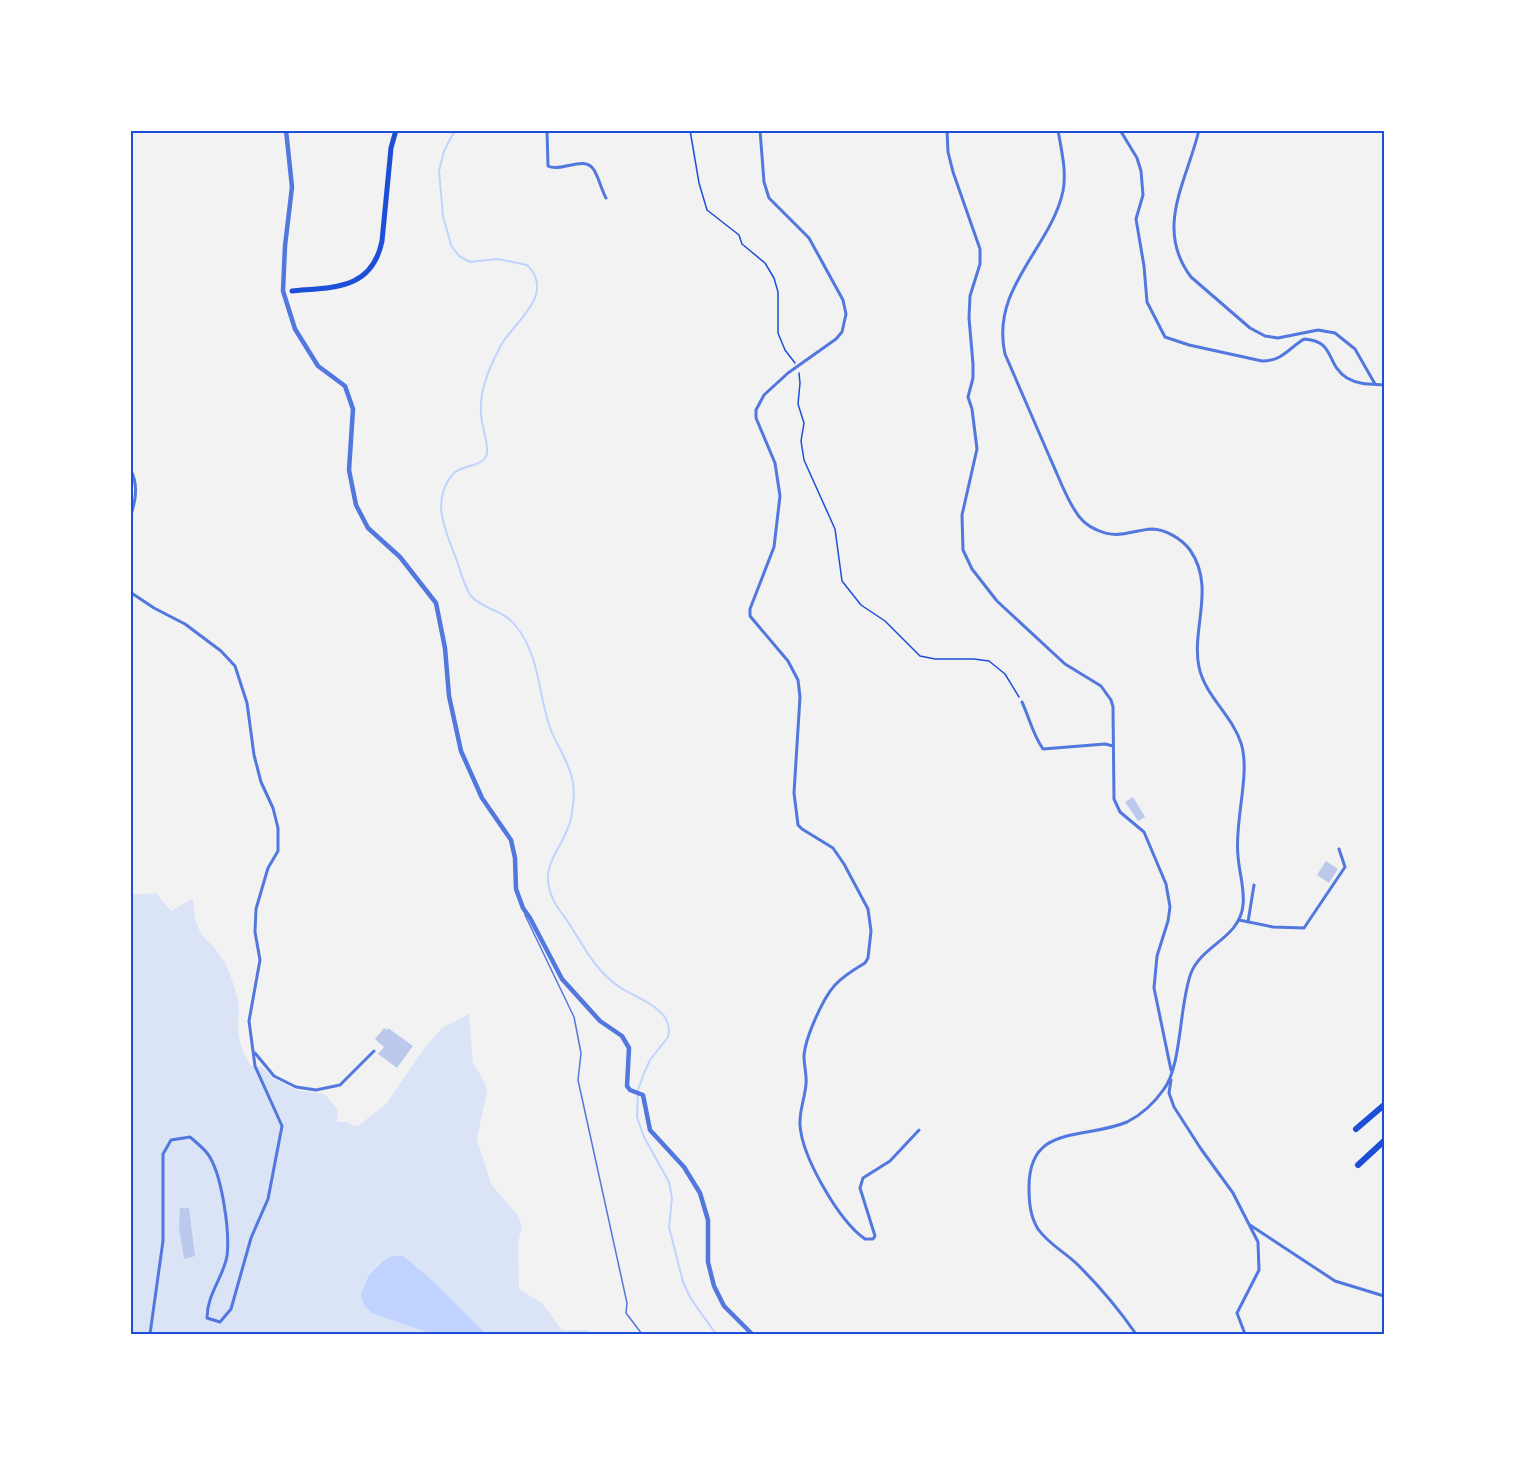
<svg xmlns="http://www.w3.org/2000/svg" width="1515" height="1465" viewBox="0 0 1515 1465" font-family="Cabin,sans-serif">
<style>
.green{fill:#dbe4f7}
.water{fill:#bfd3fe}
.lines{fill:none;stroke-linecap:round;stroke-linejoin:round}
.stream{stroke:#bfd3fe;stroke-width:2}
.building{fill:#bdc9ec}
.path{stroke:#1d4ed8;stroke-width:1.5}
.service{stroke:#5277de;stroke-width:1.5}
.minor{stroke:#5277de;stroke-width:3}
.tertiary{stroke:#5277de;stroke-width:4.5}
.trunk{stroke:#1d4ed8;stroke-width:5}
.motorway{stroke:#1d4ed8;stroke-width:6}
.neatline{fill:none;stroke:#1d4ed8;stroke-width:2}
</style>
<rect width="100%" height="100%" fill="#f2f2f2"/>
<!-- green -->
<path class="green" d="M156,893L171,911L193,898C194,911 195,928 205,938C212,946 220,953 225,963C231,976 238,994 239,1008C239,1014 238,1021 238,1027C239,1042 243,1054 251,1066H261L273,1078L296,1090L325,1094L338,1110L337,1122H347L353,1126L359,1125L386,1104L423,1050L442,1028L469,1014L473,1063L484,1081L487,1091L477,1139L491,1184L519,1217L522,1227L518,1244L519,1289L542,1303L562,1330H588L593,1334H131V895Z"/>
<!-- water -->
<path class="water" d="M392,1256H403L433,1281L486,1334H432L372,1313L364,1305L361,1294L369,1275L384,1260Z"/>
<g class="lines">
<!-- stream -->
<path class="stream" d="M455,130L444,151L439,171L443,216L451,245L459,256L470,262L498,259L527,265C557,295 513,322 500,347C488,370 477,396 482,422C484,433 488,443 487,454C482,468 462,464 453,474C429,502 447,533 457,561C461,573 464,586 471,596C484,610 503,610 515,625C540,655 538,693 550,728C557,746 570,763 573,783C575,794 573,808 571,819C563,850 537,865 553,899C556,907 563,914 568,922C583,945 594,969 618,986C632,996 653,1002 664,1016C668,1022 670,1030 668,1037L650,1060L644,1073L638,1090L637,1117L644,1137L669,1182L672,1198L669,1227L683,1282L691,1299L716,1334"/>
</g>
<!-- building -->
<path class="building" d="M1133,797L1145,817L1138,821L1125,802Z
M1326,861L1338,869L1329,883L1317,875Z
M384,1028L387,1030L388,1028L413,1046L397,1068L378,1054L384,1047L375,1039Z
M180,1208H189L195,1256L184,1259L179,1228Z"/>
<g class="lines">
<!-- path -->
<path class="path" d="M690,130L699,183L707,210L739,235L742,244L765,263L774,278L778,292V333L785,350L795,363
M799,373L800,383L798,404L804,423L801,441L804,460L835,529L842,581L861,605L885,621L920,656L935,659H974L989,661L1005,674L1019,697"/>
<!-- service -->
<path class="service" d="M525,915L574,1017L581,1053L578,1080L627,1303L626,1313L642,1334"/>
<!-- minor -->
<path class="minor" d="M547,130L548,166C561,173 585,154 594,170C599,178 601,189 606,198
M760,130L764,182L769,198L809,238L843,300L846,314L842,332L836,339L788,373L764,395L756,410V418L775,463L780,496L774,547L750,609V616L788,661L798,680L800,697L794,793L798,825L802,829L833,848L844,864L868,909L871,931L868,958L865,963C855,969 843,976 835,985C823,998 805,1038 804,1056C804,1066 807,1075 806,1084C805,1098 799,1111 800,1125C802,1157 839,1221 865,1239H873L875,1236L860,1188L863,1178L890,1161L919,1130
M947,130L948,152L953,172L980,249V264L970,296L969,318L973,364V378L968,397L972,409L977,449L962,515L963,550L972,569L997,601L1065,664L1101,686L1111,700L1113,707L1114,799L1120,812L1144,832L1166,884L1170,907L1168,921L1157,956L1154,988L1171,1070
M1058,130C1061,149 1067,171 1063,191C1051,248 990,288 1005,354C1020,389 1035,423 1050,458C1058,475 1064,493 1074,509C1079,518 1087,526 1097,530C1119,540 1132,530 1152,529C1165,529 1182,539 1190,550C1216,587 1191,629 1199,667C1205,696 1232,715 1241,743C1251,774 1234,821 1238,856C1239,872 1245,889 1243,905C1240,938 1202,945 1191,973C1179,1005 1182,1065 1164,1089C1155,1102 1141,1115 1127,1122C1085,1140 1029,1123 1029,1187C1029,1202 1030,1216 1038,1229C1049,1245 1067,1253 1080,1267C1100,1287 1120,1311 1136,1334
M1120,130L1137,158L1141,171L1143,195L1136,219L1144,266L1147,302L1165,337L1189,345L1262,361C1282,361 1288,349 1304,339C1336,341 1325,364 1347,378C1359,385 1372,384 1384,385
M1199,130C1187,181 1154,228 1191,277L1250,328L1265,336L1278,338L1318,330L1335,333L1355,349L1375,384
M130,469C139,484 136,501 130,517
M130,592L154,608L185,624L221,651L235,666L247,703L254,755L261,782L273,808L278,828V851L268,868L256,909L255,932L260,960L249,1021L255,1066L282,1126L268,1199L251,1238L231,1309L220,1322L207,1318C207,1294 223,1278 227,1256C230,1232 222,1172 207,1153C202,1147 196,1142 190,1137L171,1140L163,1154V1241L150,1334
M1022,702C1029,717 1033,735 1043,749L1105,744L1113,746
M1239,920L1273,927L1304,928L1345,867L1339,849
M1248,922L1254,885
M255,1053L274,1076L296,1087L316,1090L340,1085L374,1051
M1171,1080L1169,1093L1174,1107L1201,1149L1233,1193L1258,1242L1259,1270L1237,1313L1245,1334
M1250,1225L1335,1281L1384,1296"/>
<!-- tertiary -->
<path class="tertiary" d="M286,130L292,187L285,246L283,291L295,329L318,366L345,386L353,409L349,470L356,505L368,528L400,557L436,603L445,648L449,696L461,751L482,798L511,840L515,858L516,889L523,908L530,918L562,979L600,1021L622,1036L629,1048L627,1086L630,1090L643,1095L650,1130L684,1167L700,1193L708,1220V1262L714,1286L724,1306L752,1334"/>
<!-- trunk -->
<path class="trunk" d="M292,291C334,287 372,290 382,241L391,148L396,130"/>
<!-- motorway -->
<path class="motorway" d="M1356,1129L1384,1105
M1358,1165L1384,1141"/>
</g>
<!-- border -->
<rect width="1515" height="1465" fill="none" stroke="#ffffff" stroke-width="264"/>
<rect x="132" y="132" width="1251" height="1201" class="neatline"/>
</svg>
